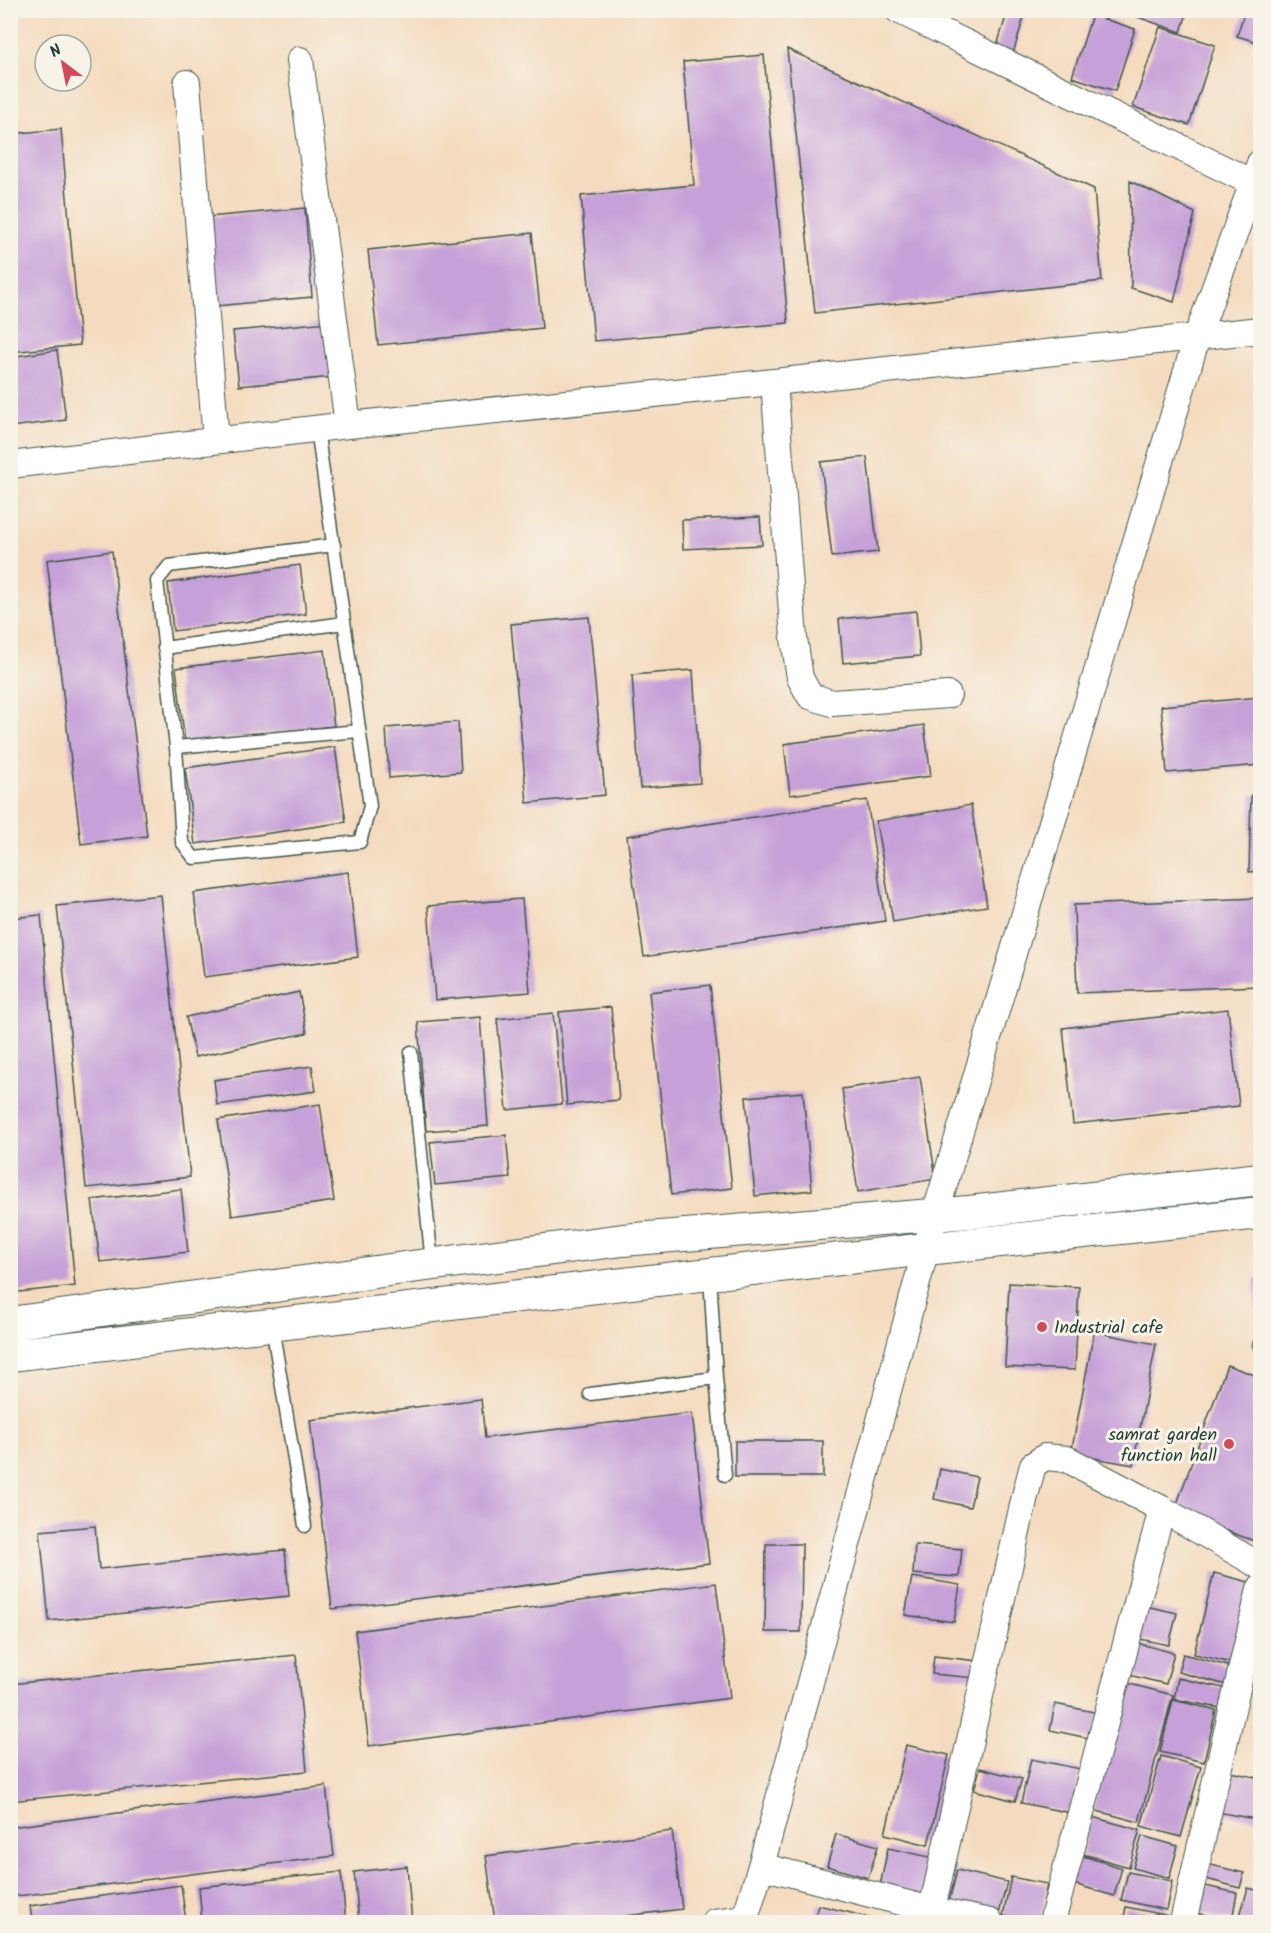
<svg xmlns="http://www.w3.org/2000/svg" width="1271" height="1933" viewBox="0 0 1271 1933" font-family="Kalam,sans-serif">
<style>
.building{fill:#c6a0d8}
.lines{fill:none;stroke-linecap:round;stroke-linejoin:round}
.service-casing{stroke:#3f5549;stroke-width:15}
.minor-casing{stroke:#3f5549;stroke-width:28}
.tertiary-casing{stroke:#3f5549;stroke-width:34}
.service{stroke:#fff;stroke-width:12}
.minor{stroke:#fff;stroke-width:26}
.tertiary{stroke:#fff;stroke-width:32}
.poi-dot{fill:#d1495b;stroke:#f7f3e8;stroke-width:2}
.labels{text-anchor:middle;stroke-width:6;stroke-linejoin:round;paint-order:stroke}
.poi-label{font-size:18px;fill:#1f3d34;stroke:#f7f3e8;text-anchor:start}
</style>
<rect width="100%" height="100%" fill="#f7f3e8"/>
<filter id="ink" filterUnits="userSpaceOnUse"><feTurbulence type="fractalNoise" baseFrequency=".0167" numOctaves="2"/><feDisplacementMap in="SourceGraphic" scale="12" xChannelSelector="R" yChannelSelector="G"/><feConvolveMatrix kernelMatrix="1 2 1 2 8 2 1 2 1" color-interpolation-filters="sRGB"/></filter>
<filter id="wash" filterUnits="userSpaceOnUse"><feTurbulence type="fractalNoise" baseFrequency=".008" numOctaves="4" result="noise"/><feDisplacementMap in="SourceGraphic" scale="24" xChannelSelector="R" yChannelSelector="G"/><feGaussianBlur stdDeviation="1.35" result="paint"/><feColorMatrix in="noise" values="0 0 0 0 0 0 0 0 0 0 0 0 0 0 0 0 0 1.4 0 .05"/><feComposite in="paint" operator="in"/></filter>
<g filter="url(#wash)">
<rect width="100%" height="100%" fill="#f4dbbf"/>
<g id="blocks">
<!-- building -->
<path class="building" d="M1008,10H1026L1013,54L996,49Z
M1117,10H1188L1181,32Z
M1245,10H1260V43L1237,36Z
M1092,15L1135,29L1115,91L1072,77Z
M1160,27L1215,45L1189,125L1133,107Z
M787,49L1094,189L1102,281L815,313Z
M764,55L788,323L594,341L581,196L694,185L683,62Z
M61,129L80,345L10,352V134Z
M1130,181L1195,213L1174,302L1131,288Z
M305,208L312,297L216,306L208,217Z
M532,233L542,328L378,345L368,250Z
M328,322L333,377L239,386L233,331Z
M57,350L66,420L11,427L10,357Z
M867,457L878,552L832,557L821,462Z
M760,517L762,545L683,549L682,520Z
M112,551L147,836L81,844L47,560Z
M300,565L306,614L173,631L168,583Z
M916,611L920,656L843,663L839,619Z
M589,617L605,795L527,803L511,624Z
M325,650L334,726L185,743L176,668Z
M693,670L700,783L640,788L632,675Z
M1260,697V765L1167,773L1161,706Z
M458,722L461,772L389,778L386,728Z
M924,725L931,776L790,795L784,744Z
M335,747L346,822L195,844L185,768Z
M1251,795L1260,796V871L1249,872Z
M867,800L885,921L644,957L627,836Z
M971,805L987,906L893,922L876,821Z
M348,872L358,957L204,977L194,893Z
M161,895L190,1177L86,1188L57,906Z
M1260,898V986L1077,993L1074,905Z
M522,899L530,992L435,1000L428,906Z
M41,915L75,1286L10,1293V918Z
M710,985L732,1188L671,1195L649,992Z
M299,992L307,1033L195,1057L186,1017Z
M611,1007L619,1100L567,1105L559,1012Z
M1228,1009L1239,1106L1073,1124L1063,1028Z
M553,1013L562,1104L507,1110L497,1019Z
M480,1017L488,1126L426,1131L418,1022Z
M312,1066L316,1091L217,1105L214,1080Z
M920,1077L936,1179L858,1192L842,1089Z
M803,1092L812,1190L755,1196L746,1097Z
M320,1104L334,1201L232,1216L218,1120Z
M506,1135L510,1178L435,1185L430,1142Z
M181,1189L188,1252L100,1262L92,1200Z
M1254,1279H1260V1333H1257Z
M1009,1283L1079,1287L1075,1370L1005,1367Z
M1094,1332L1156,1344L1133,1465L1071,1454Z
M1227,1365L1260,1377V1543L1174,1512Z
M481,1399L485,1438L692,1413L709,1563L332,1609L310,1420Z
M735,1441H823V1477H735Z
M940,1469L977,1477L970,1507L934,1499Z
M95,1526L99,1569L285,1550L289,1596L49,1621L40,1531Z
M766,1544H802L801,1632H765Z
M915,1545L962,1549L959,1577L913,1574Z
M1214,1573L1257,1584L1236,1664L1194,1654Z
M912,1577L960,1585L954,1622L905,1615Z
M716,1583L730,1698L369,1746L355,1631Z
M1142,1605L1177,1613L1169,1645L1135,1638Z
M1137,1643L1174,1653L1166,1684L1129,1675Z
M1183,1654L1232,1667L1227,1685L1178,1672Z
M296,1655L307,1771L10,1801V1684Z
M934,1656L978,1661L976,1678L932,1674Z
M1178,1678L1224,1688L1220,1708L1174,1699Z
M1126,1683L1173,1695L1139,1822L1093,1810Z
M1173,1700L1216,1710L1204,1762L1160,1752Z
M1055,1704L1099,1713L1093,1739L1050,1730Z
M906,1745L949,1755L928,1845L885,1834Z
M1161,1756L1201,1767L1181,1837L1141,1826Z
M1031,1759L1081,1769L1071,1813L1021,1803Z
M980,1768L1022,1779L1015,1801L974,1790Z
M1225,1771L1260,1778V1820L1217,1812Z
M326,1786L334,1856L10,1897V1827Z
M1092,1817L1140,1830L1129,1867L1082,1854Z
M672,1831L682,1909L577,1922H495L486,1856Z
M836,1834L878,1846L868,1878L827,1866Z
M1142,1836L1178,1846L1169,1878L1133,1868Z
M888,1848L939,1859L930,1897L880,1886Z
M1080,1855L1122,1868L1114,1896L1071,1883Z
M1203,1863L1244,1873L1240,1888L1199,1877Z
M407,1866L412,1922H359L354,1872Z
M957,1870L1007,1882L998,1918L948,1906Z
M341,1872L346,1922H202L199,1887Z
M1128,1872L1172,1881L1166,1910L1121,1900Z
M1011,1877L1047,1884L1040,1922L1003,1916Z
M181,1885L186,1922H32L30,1906Z
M1201,1885L1237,1893L1232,1920L1195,1913Z
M1248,1888L1260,1891V1922H1249L1239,1919Z
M818,1905L872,1918L871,1922H814Z
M1126,1907L1170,1916L1168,1922H1123Z"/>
</g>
</g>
<g filter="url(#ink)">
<use href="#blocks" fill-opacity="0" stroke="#3f5549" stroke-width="1.5"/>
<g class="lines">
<defs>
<path id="service" d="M317,428L323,472L370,806L360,842L194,858L182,842L176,747L157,581L169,566L334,545
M164,648L344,623
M176,747L359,731
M411,1052L432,1264
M710,1275L716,1378L725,1475
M272,1326L305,1526
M1259,1345H1260
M590,1394L716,1378"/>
<path id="minor" d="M898,10L1253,183
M300,60L348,425
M187,83L216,440
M774,382L794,638L800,678L810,696L832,703L948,695
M10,465L348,425L774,382L1260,330
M761,1866L932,1910L990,1922
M714,1922L746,1918
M744,1922L761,1866L935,1215L1197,337L1260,163
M929,1922L1025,1496L1033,1465L1045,1457L1067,1459L1162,1509L1260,1566
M1052,1922L1162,1509
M1183,1922L1260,1589"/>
<path id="tertiary" d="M10,1323L411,1267L623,1240L969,1212L1260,1179
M10,1355L926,1249L1260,1213"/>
</defs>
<!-- service casing -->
<use href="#service" class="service-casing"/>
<!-- minor casing -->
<use href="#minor" class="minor-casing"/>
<!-- tertiary casing -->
<use href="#tertiary" class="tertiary-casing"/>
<!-- service -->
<use href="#service" class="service"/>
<!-- minor -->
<use href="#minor" class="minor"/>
<!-- tertiary -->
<use href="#tertiary" class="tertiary"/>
</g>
</g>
<!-- markers -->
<g class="poi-dot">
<circle cx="1042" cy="1327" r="6"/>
<circle cx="1229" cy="1444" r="6"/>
</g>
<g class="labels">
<!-- poi labels -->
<g class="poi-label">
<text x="1054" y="1333">Industrial cafe</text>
<text x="1217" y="1440" text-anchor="end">samrat garden<tspan x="1217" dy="21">function hall</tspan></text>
</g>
</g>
<!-- margin -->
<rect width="1271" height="1933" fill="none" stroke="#f7f3e8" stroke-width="36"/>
<!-- north arrow -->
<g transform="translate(63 63) rotate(328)"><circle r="28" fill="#f7f3e8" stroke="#a1aaa0" stroke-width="1.5"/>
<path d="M0-4.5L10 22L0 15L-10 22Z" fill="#d1495b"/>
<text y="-9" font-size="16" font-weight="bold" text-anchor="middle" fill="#1f3d34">N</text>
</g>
</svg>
